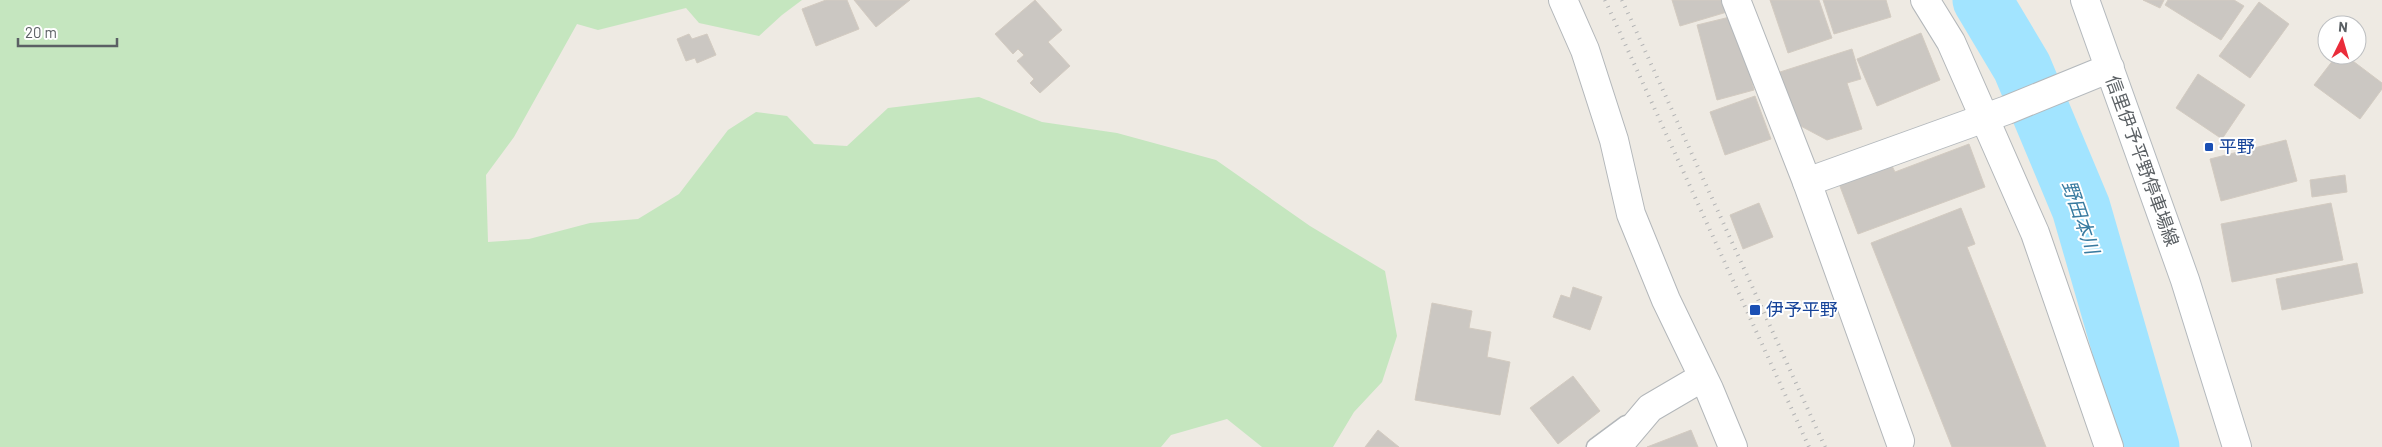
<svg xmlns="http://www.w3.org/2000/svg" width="2382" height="447" viewBox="0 0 2382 447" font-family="Barlow,'Noto Sans JP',sans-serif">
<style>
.green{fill:#c5e6bf}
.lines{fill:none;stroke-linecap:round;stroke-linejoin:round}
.river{stroke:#a2e4ff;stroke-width:59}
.building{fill:#cbc7c2;stroke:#d3cbc1}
.lane-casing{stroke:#b3b7ba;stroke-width:19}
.street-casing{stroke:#b3b7ba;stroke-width:30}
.secondary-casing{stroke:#b4b9bd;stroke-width:30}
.lane{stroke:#fff;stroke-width:16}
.street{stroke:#fff;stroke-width:28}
.secondary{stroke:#fff;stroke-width:28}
.rail{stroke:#b2b3b4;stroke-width:4;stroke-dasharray:1 6;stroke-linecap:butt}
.transit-dot{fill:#1a4fb4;stroke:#fff;stroke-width:2}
.labels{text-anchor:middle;stroke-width:4;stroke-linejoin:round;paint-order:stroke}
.transit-label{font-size:18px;fill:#164399;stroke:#fff;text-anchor:start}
.street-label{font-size:18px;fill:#5b6064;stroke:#fff}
.water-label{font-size:19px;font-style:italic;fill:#397ba0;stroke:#fff}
</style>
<rect width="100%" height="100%" fill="#eeeae3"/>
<!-- green -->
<path class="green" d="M0,0H802L782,15L759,36L699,23L686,8L598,30L577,24L514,137L486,175L488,242L529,239L590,223L638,219L679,194L728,130L756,112L787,116L814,144L847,146L888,108L979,97L1042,122L1117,133L1216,160L1310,226L1385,271L1397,336L1382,382L1354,412L1333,447H1262L1227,419L1171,435L1161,447H0Z"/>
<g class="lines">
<!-- river -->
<path class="river" d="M1982,0L2022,67L2081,208L2150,447"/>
</g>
<!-- building -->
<path class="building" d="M826,0H847L859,29L816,46L802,9Z
M854,0H910L876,27Z
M1035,0L1062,30L1048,42L1070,66L1040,93L1030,83L1034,79L1017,61L1024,55L1018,49L1013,54L995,34Z
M1672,0H1724L1727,12L1680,26Z
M1770,0H1819L1832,38L1788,53Z
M1823,0H1886L1891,17L1834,34Z
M2143,0H2164L2160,8Z
M2168,0H2234L2244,6L2221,40L2165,5Z
M2259,2L2289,24L2250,78L2219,56Z
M1734,16L1754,90L1717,100L1697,25Z
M1921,33L1940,80L1877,106L1857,59Z
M689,34L692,39L707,34L716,55L697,63L695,58L686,61L677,39Z
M1852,49L1861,79L1847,83L1862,129L1827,140L1797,124L1780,72Z
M2337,55H2345L2382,83V89L2360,119L2314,85Z
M2198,74L2245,105L2222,139L2176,108Z
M1755,96L1771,139L1725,155L1710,112Z
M2286,140L2297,181L2221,201L2210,159Z
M1969,144L1985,187L1858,234L1838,181L1890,162L1895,172Z
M2345,175L2347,192L2312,197L2310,180Z
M1759,203L1773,237L1743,249L1730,215Z
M2331,203L2343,260L2232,282L2221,224Z
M1961,208L1975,244L1967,247L2046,447H1952L1871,243Z
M2357,263L2363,293L2282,310L2276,279Z
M1573,287L1602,297L1590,330L1553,317L1561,295L1570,298Z
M1432,303L1472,311L1469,328L1491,332L1487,357L1510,362L1500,415L1415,400Z
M1573,376L1600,411L1558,444L1530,408Z
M1378,430L1399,447H1365Z
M1691,430L1698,447H1647Z"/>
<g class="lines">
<defs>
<path id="lane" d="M1595,447L1626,424"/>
<path id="street" d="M1563,0L1585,50L1614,140L1631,214L1666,300L1709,389L1733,447
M1736,0L1807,182L1900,441
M1925,0L1951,42L2035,233L2109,447
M1617,447L1650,408L1703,377"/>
<path id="secondary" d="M2085,0L2185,280L2237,447
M1807,182L2007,110L2110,68"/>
</defs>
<!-- lane casing -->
<use href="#lane" class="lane-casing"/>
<!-- street casing -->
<use href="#street" class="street-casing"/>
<!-- secondary casing -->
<use href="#secondary" class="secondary-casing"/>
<!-- lane -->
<use href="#lane" class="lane"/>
<!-- street -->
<use href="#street" class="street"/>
<!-- secondary -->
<use href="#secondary" class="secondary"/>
<!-- rail -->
<path class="rail" d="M1605,0L1809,447
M1622,0L1825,447"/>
</g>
<!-- markers -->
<g class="transit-dot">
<rect x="2204" y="142" width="10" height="10" rx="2.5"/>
<rect x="1749" y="304" width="12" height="12" rx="2.5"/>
</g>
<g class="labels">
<!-- transit labels -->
<g class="transit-label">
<text x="2219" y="153">平野</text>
<text x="1766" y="316">伊予平野</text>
</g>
<!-- street labels -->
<g class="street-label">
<text transform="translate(2142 161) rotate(70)" y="6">信里伊予平野停車場線</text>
</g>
<!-- water labels -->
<g class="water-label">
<text transform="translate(2081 217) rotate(71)" y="7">野田本川</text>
</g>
</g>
<!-- north arrow -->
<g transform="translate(2342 40) rotate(5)"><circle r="24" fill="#ffffff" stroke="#bdbfc1"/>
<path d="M0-4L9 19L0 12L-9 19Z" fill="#ea2c3a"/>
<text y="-8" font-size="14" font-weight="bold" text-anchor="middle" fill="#5b6064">N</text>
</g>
<!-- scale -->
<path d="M18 38v8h99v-8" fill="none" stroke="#5b6064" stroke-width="2.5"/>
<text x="25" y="38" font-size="15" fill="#5b6064" stroke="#ffffff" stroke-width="4" paint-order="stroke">20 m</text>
</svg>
